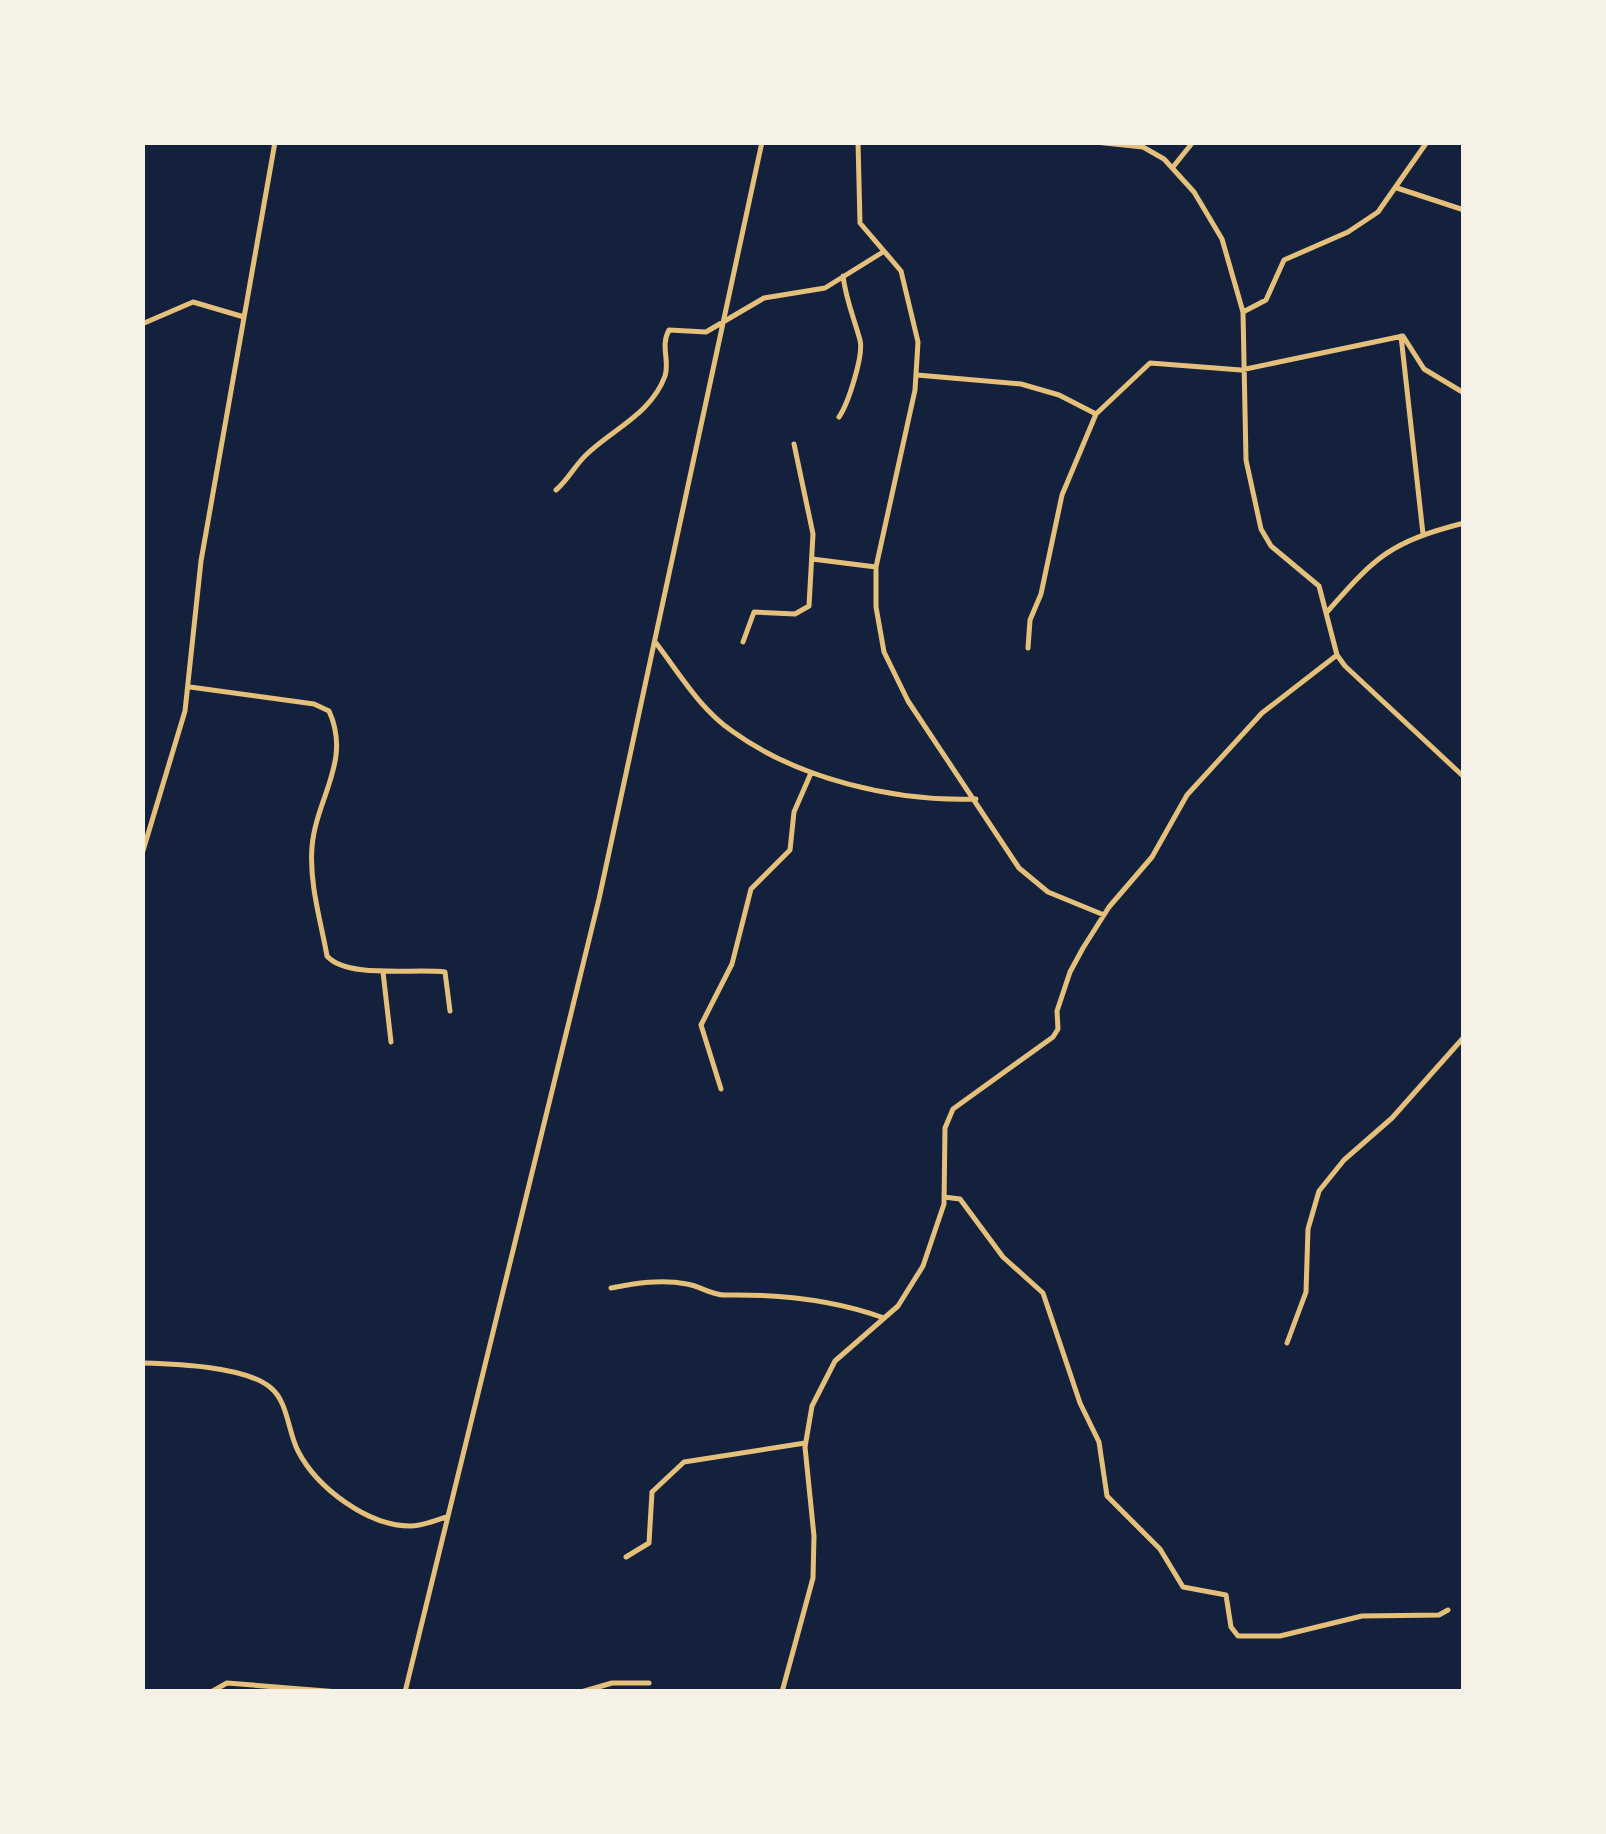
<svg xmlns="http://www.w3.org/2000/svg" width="1606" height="1834" viewBox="0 0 1606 1834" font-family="Roboto,sans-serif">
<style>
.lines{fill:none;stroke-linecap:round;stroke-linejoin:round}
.minor{stroke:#e5c07b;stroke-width:5}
</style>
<rect width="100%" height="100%" fill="#14213d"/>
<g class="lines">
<!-- minor -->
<path class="minor" d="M858,142L860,223L901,271L918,342L915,390L876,567V607L884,652L908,701L1019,868L1048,892L1104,915
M1095,142L1143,147L1164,159L1194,192L1222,239L1243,312L1246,460L1261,529L1271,546L1319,586L1337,655L1345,666L1464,777
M1173,167L1193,142
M1397,188L1464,210
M1243,312L1266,300L1284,260L1348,232L1378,212L1427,142
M142,324L193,302L244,317
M1401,336L1423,534
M917,375L1021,384L1059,395L1096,414L1150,363L1241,370L1403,336L1424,369L1464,393
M839,417C848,404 864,355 860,340C854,318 846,300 843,276
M556,490C568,480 575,465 587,454C613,429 651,414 665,376C670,361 660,346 669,330L706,332L764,298L825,288L883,252
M812,559L876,567
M1327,612C1376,556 1390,542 1464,523
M743,642L754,612L795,614L809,606L813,534L794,444
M656,643C679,673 700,709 732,731C798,779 895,802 976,799
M1028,648L1030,620L1041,594L1062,495L1096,414
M190,687L314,704L329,711C352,761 316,798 312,847C309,883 321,922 327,956C347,979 416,968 445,972L450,1011
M142,854L185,711L201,561L275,142
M383,972L391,1042
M721,1089L701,1025L732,964L751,889L790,850L794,812L811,773
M944,1197L960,1199L1003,1257L1043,1293L1080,1403L1099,1442L1107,1496L1160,1549L1183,1587L1226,1595L1231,1627L1238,1636H1280L1362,1616L1439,1615L1448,1610
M611,1288C636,1283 661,1279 687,1284C700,1286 711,1295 724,1295C779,1294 832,1299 884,1318
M1287,1343L1306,1292L1308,1229L1319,1191L1344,1160L1392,1118L1464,1037
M142,1363C175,1364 246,1366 271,1388C288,1402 288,1432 298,1451C317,1488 368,1526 410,1526C423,1526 435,1520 447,1517
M626,1557L649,1543L652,1492L684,1462L805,1443
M211,1692L227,1683L339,1692
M405,1692L599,899L762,142
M581,1692L612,1683H649
M782,1692L813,1578L814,1536L805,1447L812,1406L835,1361L898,1306L923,1266L944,1204L945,1128L953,1109L1053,1037L1058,1029L1057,1011L1070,972L1083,948L1109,907L1152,857L1187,795L1262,713L1337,655"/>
</g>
<!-- border -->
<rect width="1606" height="1834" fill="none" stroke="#f6f1e7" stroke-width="290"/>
</svg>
